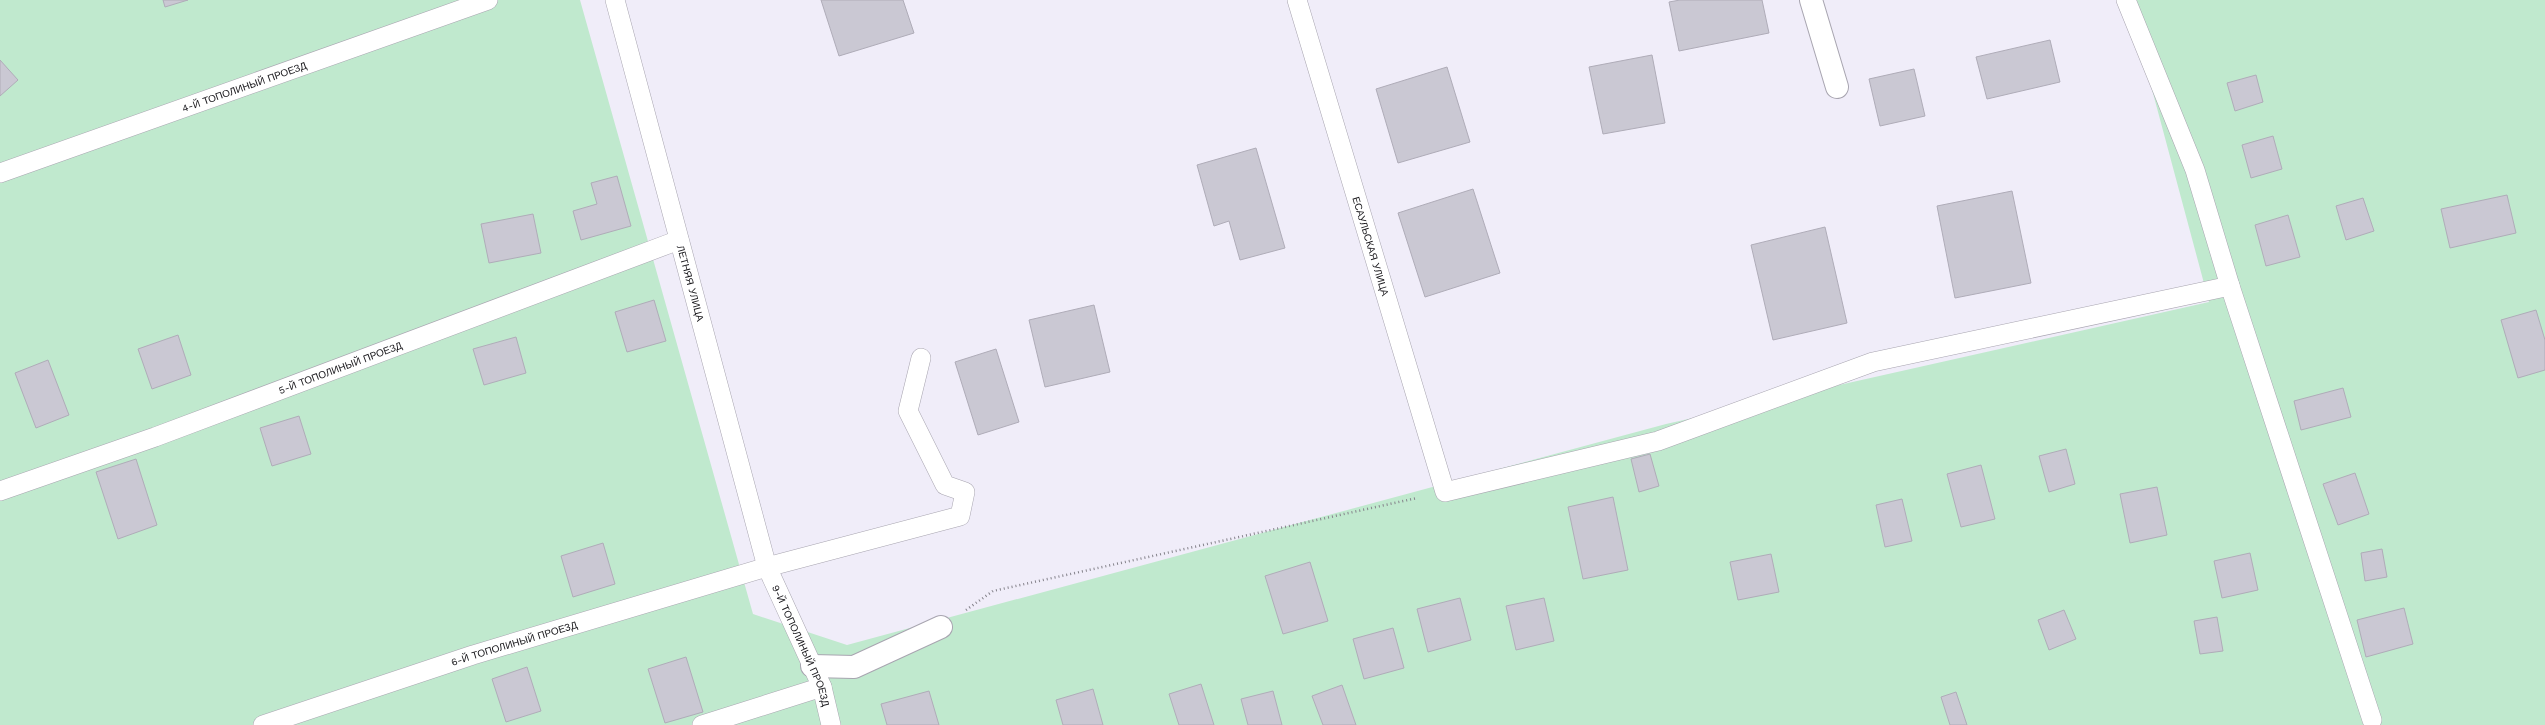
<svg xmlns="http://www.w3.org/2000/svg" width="2545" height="725" viewBox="0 0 2545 725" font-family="'Work Sans',sans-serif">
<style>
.green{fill:#c0e9ce}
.building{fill:#cac8d3;stroke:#afacb8}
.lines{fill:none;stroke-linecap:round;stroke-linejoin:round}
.lane-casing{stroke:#a8a5b0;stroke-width:20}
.street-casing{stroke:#a8a5b0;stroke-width:24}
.path{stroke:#85838b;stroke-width:2.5;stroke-dasharray:1 3;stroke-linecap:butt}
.lane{stroke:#fff;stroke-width:19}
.street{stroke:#fff;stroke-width:22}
.labels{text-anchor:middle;stroke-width:3;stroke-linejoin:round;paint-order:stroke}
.street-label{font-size:10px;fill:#161519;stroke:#f0edf9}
</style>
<rect width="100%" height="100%" fill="#f0edf9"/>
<!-- green -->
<path class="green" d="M0,0H580L753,614L847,645L1666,424L2209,302L2128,0H2545V725H0Z"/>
<!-- building -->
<path class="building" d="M163,0H188L165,7Z
M821,0H903L914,33L839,56Z
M1680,0H1762L1769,33L1679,51L1669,2Z
M2050,40L2060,82L1987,99L1976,57Z
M1652,55L1665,123L1603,134L1589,67Z
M0,60L18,80L0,96Z
M1447,67L1470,142L1398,163L1376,89Z
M1914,69L1925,116L1880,126L1869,79Z
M2256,75L2263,102L2235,111L2227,83Z
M2273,136L2282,169L2251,178L2242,145Z
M1256,148L1285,248L1240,260L1229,221L1214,226L1197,165Z
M617,176L631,226L581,240L573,211L597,204L591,183Z
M1473,189L1500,273L1425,297L1398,213Z
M2012,191L2031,283L1955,298L1937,206Z
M2507,195L2516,233L2450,248L2441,209Z
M2363,198L2374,231L2346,240L2336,206Z
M533,214L541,253L489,263L481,224Z
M2288,215L2300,257L2266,266L2255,225Z
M1825,227L1847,323L1773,340L1751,245Z
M654,300L666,341L627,352L615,312Z
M1094,305L1110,372L1045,387L1029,320Z
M2536,310L2545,340V370L2518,378L2501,320Z
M178,335L191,375L152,389L138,349Z
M516,337L526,373L484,385L473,349Z
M996,349L1019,422L978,435L955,362Z
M48,360L69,415L36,428L15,373Z
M2343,388L2351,417L2301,430L2294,401Z
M299,416L311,454L272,466L260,428Z
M2066,449L2075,484L2049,492L2039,456Z
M1650,454L1659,486L1639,492L1631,459Z
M136,459L157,525L118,539L96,472Z
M1981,465L1995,519L1961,527L1947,474Z
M2355,473L2369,514L2338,525L2323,484Z
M2157,487L2167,535L2130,543L2120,494Z
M1613,497L1628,570L1583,579L1568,507Z
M1902,499L1912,541L1885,547L1876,505Z
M603,543L615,584L573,597L561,556Z
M2382,549L2387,577L2365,581L2361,553Z
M2250,553L2258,590L2222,598L2214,561Z
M1771,554L1779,592L1738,600L1730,562Z
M1310,562L1328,621L1283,634L1265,576Z
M1460,598L1471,640L1428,652L1417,609Z
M1544,598L1554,641L1516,650L1506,606Z
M2404,608L2413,644L2366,657L2357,620Z
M2064,610L2076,639L2049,650L2038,620Z
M2217,617L2223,651L2200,654L2194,621Z
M1393,628L1404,668L1364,679L1353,639Z
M686,657L703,712L665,723L648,669Z
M527,667L541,711L506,722L492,679Z
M1201,684L1214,725H1179L1169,694Z
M1342,685L1356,725H1323L1312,696Z
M1093,689L1103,725H1063L1056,700Z
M929,691L939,725H887L881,704Z
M1273,691L1282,725H1248L1241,699Z
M1956,692L1967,725H1950L1941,697Z"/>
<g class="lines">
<defs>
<g id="lane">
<path id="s1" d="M615,0L767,567L822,687L831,725"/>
<path id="s2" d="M1297,0L1445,492L1658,441L1873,362L2230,286"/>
<path d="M2126,0L2195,170L2230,286L2372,720"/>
<path id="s3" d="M0,173L488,0"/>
<path id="s4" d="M0,491L155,437L679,240"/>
<path id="s5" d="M263,725L473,655L767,567L960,516L965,492L945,485L908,411L921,358"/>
<path d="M702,725L822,687"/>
</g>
<path id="street" d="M1811,0L1837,87
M812,666L854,667L941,627"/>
</defs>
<!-- lane casing -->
<use href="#lane" class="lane-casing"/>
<!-- street casing -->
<use href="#street" class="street-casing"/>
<!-- path -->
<path class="path" d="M966,610L993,591L1417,498"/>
<!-- lane -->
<use href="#lane" class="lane"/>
<!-- street -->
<use href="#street" class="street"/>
</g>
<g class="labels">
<!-- street labels -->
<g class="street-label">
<text dy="4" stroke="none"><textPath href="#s3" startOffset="259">4-Й ТОПОЛИНЫЙ ПРОЕЗД</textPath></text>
<text dy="4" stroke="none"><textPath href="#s2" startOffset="257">ЕСАУЛЬСКАЯ УЛИЦА</textPath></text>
<text dy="4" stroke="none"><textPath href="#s1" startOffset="293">ЛЕТНЯЯ УЛИЦА</textPath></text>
<text dy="4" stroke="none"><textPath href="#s4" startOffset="362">5-Й ТОПОЛИНЫЙ ПРОЕЗД</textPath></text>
<text dy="4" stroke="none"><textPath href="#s5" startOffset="264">6-Й ТОПОЛИНЫЙ ПРОЕЗД</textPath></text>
<text dy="4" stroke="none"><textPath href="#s1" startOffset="673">9-Й ТОПОЛИНЫЙ ПРОЕЗД</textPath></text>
</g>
</g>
</svg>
